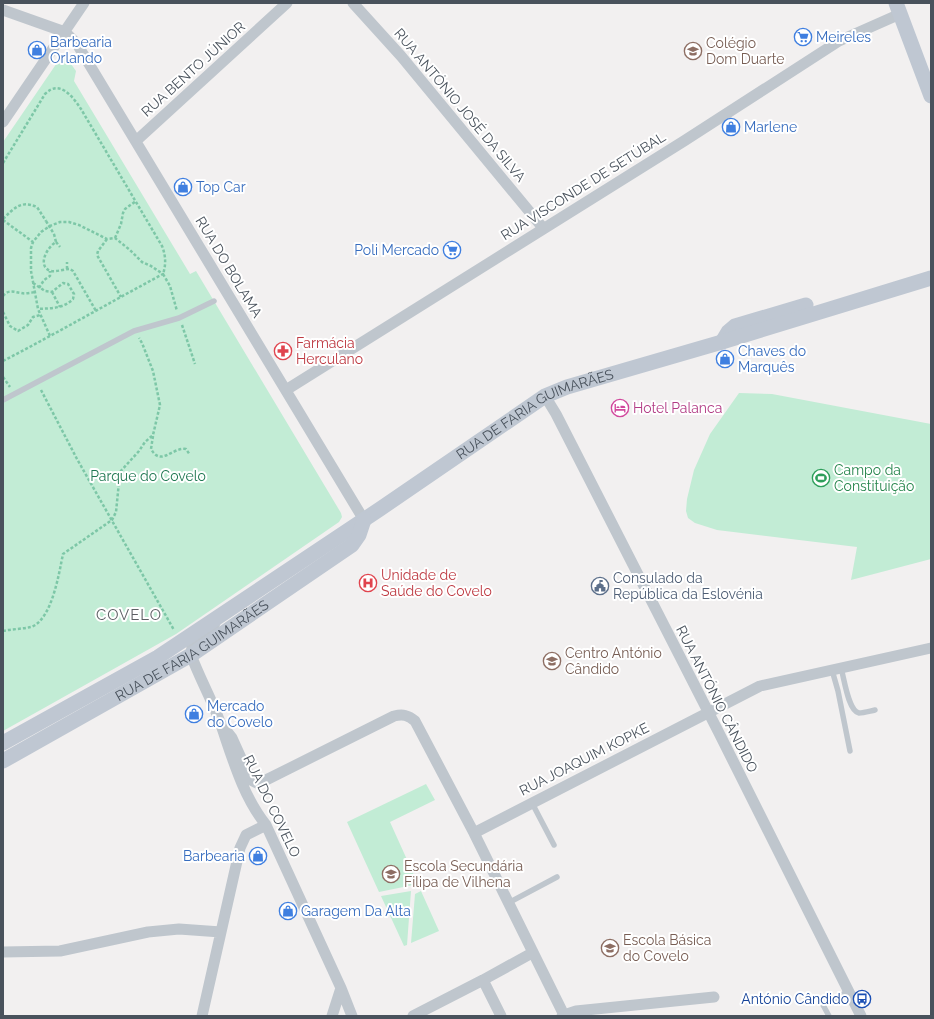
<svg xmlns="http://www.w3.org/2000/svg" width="934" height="1019" viewBox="0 0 934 1019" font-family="Raleway,sans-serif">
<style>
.green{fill:#c2ecd5}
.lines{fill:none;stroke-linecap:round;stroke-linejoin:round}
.path{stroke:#7dc7a7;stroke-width:2.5;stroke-dasharray:3 2;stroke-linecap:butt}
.service{stroke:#bfc6cd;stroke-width:5.5}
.minor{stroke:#bfc6cd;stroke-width:11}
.secondary{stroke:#bfc7d2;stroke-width:15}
.path-bridge{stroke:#7dc7a7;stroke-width:2.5;stroke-dasharray:3 2;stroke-linecap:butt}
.labels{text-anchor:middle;stroke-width:4;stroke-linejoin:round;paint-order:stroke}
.shop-label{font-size:14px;fill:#366cbe;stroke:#fff;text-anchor:start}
.education-label{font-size:14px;fill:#785e54;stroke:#fff;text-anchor:start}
.street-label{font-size:14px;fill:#49525c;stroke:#fff}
.health-label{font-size:14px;fill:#be3a42;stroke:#fff;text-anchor:start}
.hotel-label{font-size:14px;fill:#b23c85;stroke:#fff;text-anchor:start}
.leisure-label{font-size:14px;fill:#27864d;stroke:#fff;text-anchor:start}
.park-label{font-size:14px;fill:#1f7751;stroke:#fff}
.service-label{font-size:14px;fill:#4e5e75;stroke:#fff;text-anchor:start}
.transit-label{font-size:14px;fill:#164399;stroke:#fff;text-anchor:end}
.neighbourhood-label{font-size:15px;letter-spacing:1px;fill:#5d5f64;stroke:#fff}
</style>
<rect width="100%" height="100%" fill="#f2f0f0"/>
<!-- green -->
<path class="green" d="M61,57H66L76,71L74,81L190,274L196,271L341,513L342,517L339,522L176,634L3,731V142Z
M739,393L772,394L931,424V559L851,580L857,547L717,530L695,523L688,518L686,511L687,499L694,470L710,434Z
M426,784L435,800L390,822L418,884L379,892L347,822Z
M411,891L407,945L404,946L381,896Z
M421,891L439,931L411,943L415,894Z"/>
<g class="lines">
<!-- path -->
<path class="path" d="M3,163L45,94C60,79 73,97 81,109L162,246C166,256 166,265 163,274L170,286L177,311
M3,219C14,208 21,200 37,207L46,221
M3,220L33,242
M54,234L56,242C46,248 37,267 51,271C57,272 64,269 70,269L73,271L96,311
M115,238L121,224L123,213L125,209L136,201
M107,239L98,251L97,255L121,297
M56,242L60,247
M67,269V262
M33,283L45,291L52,292L63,283L68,284L74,294L73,299C63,309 51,308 38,309
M39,288L44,280L50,276V271
M52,292L60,307
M3,296C9,289 13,292 21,293C25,294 30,293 35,292
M3,312L10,326L18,331L28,325L33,317L40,315
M182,325L195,364
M3,361C57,333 109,303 163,274L151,266L142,262L130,250L115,238L107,239L79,225L69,222H60L50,226L41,232L33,242L31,248V271L38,309L50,336
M3,377L10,387
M41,390L77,459L174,630
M153,436L151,449C161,467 172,447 186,449L190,455
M3,631C12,629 22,629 31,627C52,620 59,573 63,554L112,520L116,512L120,472L139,451L145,442L153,435L160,405L153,371L142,343L139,338"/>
<!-- service -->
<path class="service" d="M3,400L134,331L179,318L214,301
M841,668C844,677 848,711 859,713C864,713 870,711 875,710
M832,670L838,691L850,751
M532,803L554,845
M508,903L557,877
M829,1016L823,1005L849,991"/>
<!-- minor -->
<path class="minor" d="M353,3L401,56L543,228
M3,10L65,32L77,44L364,520
M3,122L84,3
M136,141L287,3
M286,390L684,141L839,41L900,14
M545,396L556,414L718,731L861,1016
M216,620L213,628L192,646L191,655C200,679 213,702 221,725C233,760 243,796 266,825L341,988L352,1016
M221,724L232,738L251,780L257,783L264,781L394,716C403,714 408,715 415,721L474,833L564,1015L562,1016
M474,833L760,686L931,648
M3,952L60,951L148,932L179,929L221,932
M483,980L501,1016
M564,1015L576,1011L714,997
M202,1016L240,848L246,835L266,825
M332,1016L341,988
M413,1016L483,980L532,953"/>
<!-- secondary -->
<g class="secondary">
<path d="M896,3L931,96"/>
<path d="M722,342L728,332L735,326L806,305"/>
<path id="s1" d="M3,743L158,657L380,509L545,396L567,387L722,342L931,278"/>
<path id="s2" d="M3,761L191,655L352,545L359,535L364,520"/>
</g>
<!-- path-bridge -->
<path class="path-bridge" d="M46,221L54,234"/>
</g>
<!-- icons -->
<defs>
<symbol id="supermarket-ring" viewBox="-11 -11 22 22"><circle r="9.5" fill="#fff" stroke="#3f7fe0" stroke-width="1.5"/><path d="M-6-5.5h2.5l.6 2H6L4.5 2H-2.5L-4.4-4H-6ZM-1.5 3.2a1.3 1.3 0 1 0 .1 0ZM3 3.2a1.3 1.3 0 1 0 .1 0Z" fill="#3f7fe0"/></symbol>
<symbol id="shop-ring" viewBox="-11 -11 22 22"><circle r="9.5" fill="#fff" stroke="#3f7fe0" stroke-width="1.5"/><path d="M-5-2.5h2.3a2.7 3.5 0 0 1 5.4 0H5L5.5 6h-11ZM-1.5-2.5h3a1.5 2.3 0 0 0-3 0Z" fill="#3f7fe0"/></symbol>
<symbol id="school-ring" viewBox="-11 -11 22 22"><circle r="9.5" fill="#fff" stroke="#8d6e63" stroke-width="1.5"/><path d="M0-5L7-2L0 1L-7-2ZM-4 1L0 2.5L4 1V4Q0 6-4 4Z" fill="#8d6e63"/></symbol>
<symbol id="pharmacy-ring" viewBox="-11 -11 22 22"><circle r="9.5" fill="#fff" stroke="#e0444e" stroke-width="1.5"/><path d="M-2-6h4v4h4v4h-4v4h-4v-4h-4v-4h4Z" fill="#e0444e"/></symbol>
<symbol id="hotel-ring" viewBox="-11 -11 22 22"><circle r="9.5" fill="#fff" stroke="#d1479c" stroke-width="1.5"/><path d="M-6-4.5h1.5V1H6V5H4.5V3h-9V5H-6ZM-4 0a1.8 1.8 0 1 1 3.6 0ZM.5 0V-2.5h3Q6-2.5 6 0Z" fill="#d1479c"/></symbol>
<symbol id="stadium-ring" viewBox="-11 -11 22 22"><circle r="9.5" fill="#fff" stroke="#2e9e5b" stroke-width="1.5"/><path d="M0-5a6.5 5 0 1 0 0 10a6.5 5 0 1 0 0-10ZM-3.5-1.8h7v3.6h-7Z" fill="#2e9e5b"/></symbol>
<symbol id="hospital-ring" viewBox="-11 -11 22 22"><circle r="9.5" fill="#fff" stroke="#e0444e" stroke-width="1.5"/><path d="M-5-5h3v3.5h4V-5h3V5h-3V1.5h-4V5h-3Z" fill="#e0444e"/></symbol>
<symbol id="civic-ring" viewBox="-11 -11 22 22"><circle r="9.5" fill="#fff" stroke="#5c6f8a" stroke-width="1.5"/><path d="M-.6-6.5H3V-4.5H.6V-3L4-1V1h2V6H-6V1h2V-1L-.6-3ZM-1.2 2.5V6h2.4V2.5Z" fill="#5c6f8a"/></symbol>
<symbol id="bus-ring" viewBox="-11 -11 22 22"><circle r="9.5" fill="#fff" stroke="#1a4fb4" stroke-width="1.5"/><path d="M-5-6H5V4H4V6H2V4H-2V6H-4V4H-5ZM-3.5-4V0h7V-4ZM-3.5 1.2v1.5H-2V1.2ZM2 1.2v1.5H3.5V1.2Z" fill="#1a4fb4"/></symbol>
</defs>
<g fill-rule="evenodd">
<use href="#supermarket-ring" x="793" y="27" width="20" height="20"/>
<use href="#shop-ring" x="27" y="40" width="20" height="20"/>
<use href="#school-ring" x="683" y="41" width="20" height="20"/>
<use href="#shop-ring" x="721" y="117" width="20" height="20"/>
<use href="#shop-ring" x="173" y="177" width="20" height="20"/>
<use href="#supermarket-ring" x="442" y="240" width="20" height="20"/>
<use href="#pharmacy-ring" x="273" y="341" width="20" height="20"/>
<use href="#shop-ring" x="715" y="349" width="20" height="20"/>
<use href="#hotel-ring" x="610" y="398" width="20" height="20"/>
<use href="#stadium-ring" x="811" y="468" width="20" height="20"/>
<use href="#hospital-ring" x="358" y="573" width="20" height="20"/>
<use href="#civic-ring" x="590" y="576" width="20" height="20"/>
<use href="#school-ring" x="542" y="651" width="20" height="20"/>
<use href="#shop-ring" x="184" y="704" width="20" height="20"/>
<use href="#shop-ring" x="248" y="846" width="20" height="20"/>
<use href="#school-ring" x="381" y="864" width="20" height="20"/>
<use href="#shop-ring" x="278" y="901" width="20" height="20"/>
<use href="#school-ring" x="600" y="938" width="20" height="20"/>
<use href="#bus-ring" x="852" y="989" width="20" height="20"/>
</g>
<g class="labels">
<!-- shop labels -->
<g class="shop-label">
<text x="816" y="42">Meireles</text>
<text x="50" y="47">Barbearia<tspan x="50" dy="16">Orlando</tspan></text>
<text x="744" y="132">Marlene</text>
<text x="196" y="192">Top Car</text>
<text x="439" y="255" text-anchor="end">Poli Mercado</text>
<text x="738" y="356">Chaves do<tspan x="738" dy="16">Marquês</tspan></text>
<text x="207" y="711">Mercado<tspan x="207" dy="16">do Covelo</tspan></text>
<text x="245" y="861" text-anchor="end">Barbearia</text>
<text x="301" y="916">Garagem Da Alta</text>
</g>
<!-- education labels -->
<g class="education-label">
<text x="706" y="48">Colégio<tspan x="706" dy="16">Dom Duarte</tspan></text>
<text x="565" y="658">Centro António<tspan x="565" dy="16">Cândido</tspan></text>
<text x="404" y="871">Escola Secundária<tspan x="404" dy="16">Filipa de Vilhena</tspan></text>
<text x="623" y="945">Escola Básica<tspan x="623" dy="16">do Covelo</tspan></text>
</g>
<!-- street labels -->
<g class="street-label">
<text transform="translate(193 69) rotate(-42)" y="5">RUA BENTO JÚNIOR</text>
<text transform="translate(460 105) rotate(50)" y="5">RUA ANTÓNIO JOSÉ DA SILVA</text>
<text transform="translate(583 186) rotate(-32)" y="5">RUA VISCONDE DE SETÚBAL</text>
<text transform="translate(229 267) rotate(59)" y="5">RUA DO BOLAMA</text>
<text dy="5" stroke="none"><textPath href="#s1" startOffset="627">RUA DE FARIA GUIMARÃES</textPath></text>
<text dy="5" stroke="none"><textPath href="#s2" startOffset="219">RUA DE FARIA GUIMARÃES</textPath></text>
<text transform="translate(717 699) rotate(63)" y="5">RUA ANTÓNIO CÂNDIDO</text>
<text transform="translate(584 759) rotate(-27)" y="5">RUA JOAQUIM KOPKE</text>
<text transform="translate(272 806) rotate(64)" y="5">RUA DO COVELO</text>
</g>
<!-- health labels -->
<g class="health-label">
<text x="296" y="348">Farmácia<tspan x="296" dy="16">Herculano</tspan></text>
<text x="381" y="580">Unidade de<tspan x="381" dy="16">Saúde do Covelo</tspan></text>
</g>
<!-- hotel labels -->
<g class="hotel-label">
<text x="633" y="413">Hotel Palanca</text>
</g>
<!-- leisure labels -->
<g class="leisure-label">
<text x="834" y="475">Campo da<tspan x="834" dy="16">Constituição</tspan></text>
</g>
<!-- park labels -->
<g class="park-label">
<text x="148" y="481">Parque do Covelo</text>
</g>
<!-- service labels -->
<g class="service-label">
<text x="613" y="583">Consulado da<tspan x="613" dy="16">República da Eslovénia</tspan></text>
</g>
<!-- transit labels -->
<g class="transit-label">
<text x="849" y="1004">António Cândido</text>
</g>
<!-- neighbourhood labels -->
<g class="neighbourhood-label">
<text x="129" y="620">COVELO</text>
</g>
</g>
<!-- border -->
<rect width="934" height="1019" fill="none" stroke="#49525c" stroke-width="8"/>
</svg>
